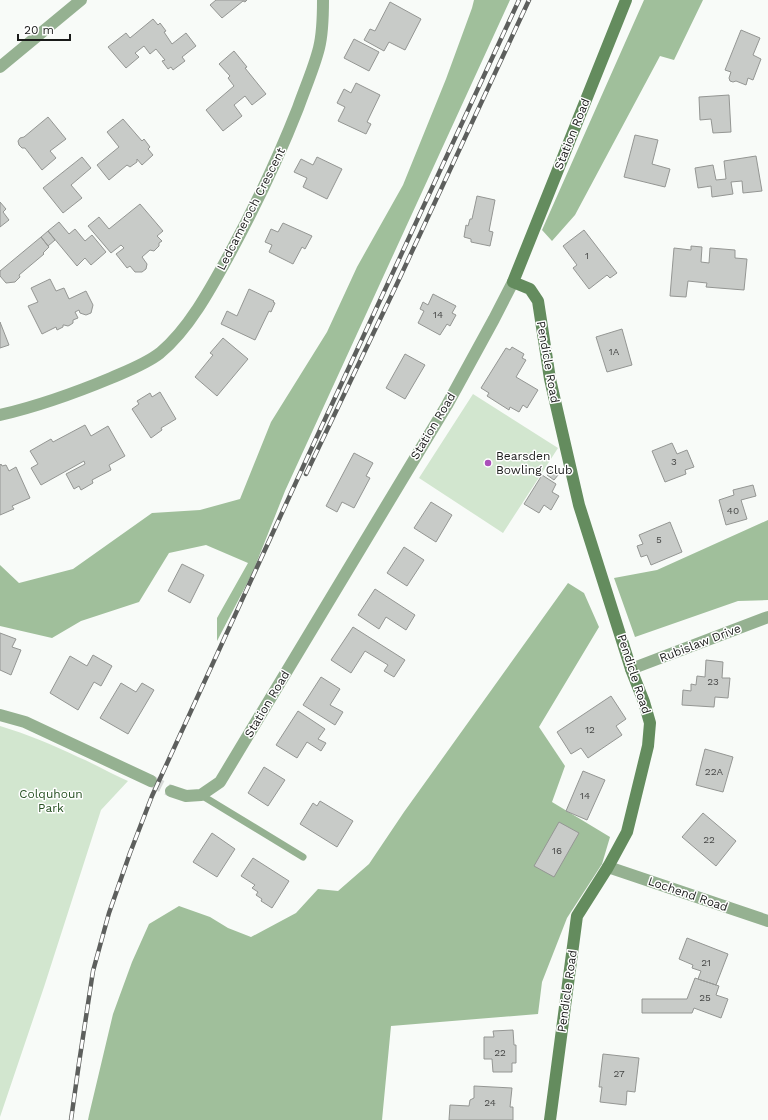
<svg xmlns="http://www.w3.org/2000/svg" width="768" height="1120" viewBox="0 0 768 1120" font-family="'Work Sans',sans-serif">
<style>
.green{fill:#d2e6cf}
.forest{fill:#a0bf9b}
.building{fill:#c8cbc8;stroke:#949693}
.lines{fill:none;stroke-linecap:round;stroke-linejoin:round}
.street-tunnel{stroke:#d7d9d7;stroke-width:12;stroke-dasharray:12 6;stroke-linecap:butt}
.lane{stroke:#95b191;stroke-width:7}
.street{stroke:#95b191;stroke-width:12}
.secondary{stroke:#648c5e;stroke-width:12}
.rail-casing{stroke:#5d5f5d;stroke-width:4.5}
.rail{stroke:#fff;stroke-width:3;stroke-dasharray:9;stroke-linecap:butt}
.poi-dot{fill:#aa4fba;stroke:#fff;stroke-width:1.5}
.labels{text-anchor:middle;stroke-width:3;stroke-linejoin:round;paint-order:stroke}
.number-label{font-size:10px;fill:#464746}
.street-label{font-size:12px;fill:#1a1b1a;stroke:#fff}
.poi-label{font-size:12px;fill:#1a1b1a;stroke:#fff;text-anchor:start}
.park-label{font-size:12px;fill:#255020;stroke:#fff}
</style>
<rect width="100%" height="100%" fill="#f8fbf8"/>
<!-- green -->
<path class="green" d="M473,394L558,448L503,533L419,478Z
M0,726C27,734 53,745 78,757C95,764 111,774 128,781L101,810L44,987L0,1117Z"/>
<!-- forest -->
<path class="forest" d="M474,0H510L285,491L252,574L217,641V618L248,563L206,545L169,553L139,602L81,621L52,638L0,626V565L19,583L73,569L152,513L200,510L240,499L271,422L327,332L357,267L403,185L446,79L472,8Z
M644,0H703L674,60L660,56L575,215L552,241L542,230Z
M768,520V600L738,601L635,637L614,578L657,570Z
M568,583L584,593L599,627L539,727L565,766L552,802L610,837L602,864L567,918L542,982L538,1014L391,1026L382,1120H88L89,1115L113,1014L132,962L149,924L179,906L210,917L228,928L251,937L296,913L318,889L338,891L369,864L404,812Z"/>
<!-- building -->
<path class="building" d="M216,0H247L245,2L243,1L222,18L210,5Z
M390,2L421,19L405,50L389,42L384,51L364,40L370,29L375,31Z
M153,19L158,25L160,23L166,31L164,32L172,44L186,33L196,46L182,57L185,61L173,70L171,67L168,69L162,61L165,60L156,49L150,54L144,46L135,53L139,57L126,68L108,47L126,33L130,38Z
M741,30L760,38L753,55L761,59L753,80L748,78L746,85L736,81L733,82L730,81L729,78L731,72L725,70Z
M354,39L379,52L369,71L344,58Z
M234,51L247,67L245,68L266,94L252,105L245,96L234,105L242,116L223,131L206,110L234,86L228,78L230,76L219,64Z
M356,83L380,95L367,122L371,124L366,134L338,121L345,107L337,103L344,89L351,93Z
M729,95L731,132L713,133L711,119L700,120L699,97Z
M48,117L66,139L50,151L56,158L42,170L25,148H22L19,145L18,141L20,138L24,137Z
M123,119L142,141L144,139L150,147L148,149L153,155L142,165L137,159V162L130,167L127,165L109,180L97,165L119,147L107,132Z
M635,135L658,140L652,164L670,169L665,187L624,177Z
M756,156L762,191L743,193L742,181L731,182L733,194L712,197L711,186L698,188L695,168L713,165L716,180L726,179L724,161Z
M82,157L91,168L71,185L82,198L63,213L43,188Z
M317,157L342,169L327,199L303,187L307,178L294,172L301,159L313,165Z
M477,196L495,200L489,231L493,232L490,246L471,242V239L464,237L466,225L468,226L470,219H472Z
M0,202L6,209L3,212L9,220L0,227Z
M140,204L163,231L157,236L162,241L159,243V246L154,251L150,250L142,257L147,264L146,269L142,272H135L130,266L127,268L116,254L124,248L121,245L111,253L88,226L99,217L109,229Z
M59,222L69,234L75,229L85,241L92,235L106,252L91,265L85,258L77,266L48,231Z
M283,223L312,236L305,249L302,247L293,264L269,252L272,245L265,242L271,229L278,232Z
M584,230L617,273L610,278L607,275L589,289L573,268L577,265L563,246Z
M48,231L55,240L48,246L41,237Z
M41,237L49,247L43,253L44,254L19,275L20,277L15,282L6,283L0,276V271Z
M691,246L702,247L701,262L709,263L710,248L735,250V258L747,259L744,290L706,287L707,283L688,281L686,297L670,296L674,248L691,250Z
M50,279L56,291L64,288L69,299L86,291L93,305L91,313L86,315L80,313L79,310L75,312L78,318L73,320V323L70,325L68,326L64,325H63V327L57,330L56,327L42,334L28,306L38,302L31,288Z
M249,289L274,301L273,302L275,303L271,312L269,311L255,340L221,324L227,311L237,316Z
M433,294L456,306L452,313L456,315L450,326L447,324L440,335L418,323L424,311L420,309L423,302L428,305Z
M0,322L9,345L0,348Z
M622,329L632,365L607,372L596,337Z
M223,338L248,359L217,396L195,377L213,355L210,353Z
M512,347L524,354L522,358L526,360L516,377L538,390L527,408L523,405L519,412L510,407L509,410L487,396L489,393L481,388L506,348L510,350Z
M405,354L425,365L405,399L386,388Z
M160,392L176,419L161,428L162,430L151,438L132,409L139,404L137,401L150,393L152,397Z
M85,425L91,436L108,426L125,456L109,465L111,470L92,480L93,483L81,490L79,486L74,489L66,474L85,464L84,461L41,485L31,468L38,464L30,451L51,439L53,442Z
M672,443L677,454L687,450L694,467L685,470L686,474L665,482L652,451Z
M354,453L373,463L366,476L370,478L354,508L342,502L337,512L326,506Z
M1,464L2,466L6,465L9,471L16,467L30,498L12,506L14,509L0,515V465Z
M551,470L558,475L554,480L547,475Z
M542,475L556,484L552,492L559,496L551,510L544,505L539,513L524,504Z
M753,485L756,496L741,500L747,519L726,525L719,500L734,495L733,490Z
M431,502L452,515L436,542L414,528Z
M670,522L682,552L651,565L647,555L641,557L637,546L643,544L639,535Z
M404,547L424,560L407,586L387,573Z
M182,564L204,575L190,603L168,591Z
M375,589L415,615L406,630L386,617L379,629L358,615Z
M353,627L405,660L394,677L384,671L388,665L365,651L351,673L331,660Z
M0,633L16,639L12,647L21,650L11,675L0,670Z
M93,655L112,666L101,686L94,682L78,710L50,693L70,656L87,666Z
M706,660L723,662L722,678H730L728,698L715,697L714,707L682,705L683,690L691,691V684L696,685L697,676L705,677Z
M321,677L340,689L330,705L343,712L335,725L303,705Z
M121,683L136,692L142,683L154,690L128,734L100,718Z
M611,696L626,719L616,726L622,735L588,758L581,748L571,754L557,732Z
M298,711L325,729L318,739L326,743L321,751L307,742L297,758L276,745Z
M705,749L733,757L723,792L696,785Z
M264,767L285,780L268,806L248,793Z
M583,771L605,780L587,820L566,811Z
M320,801L353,821L337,847L300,824L313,803L317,806Z
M703,813L736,841L716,866L682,837Z
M559,822L579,833L554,877L534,866Z
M212,833L235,849L217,877L193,862Z
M253,858L289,881L272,908L261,901L262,899L256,895L258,892L252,888L255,885L241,876Z
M687,938L728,954L716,985L698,979L701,971L692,968L693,965L679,959Z
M695,978L719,986L716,995L728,999L721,1018L694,1008L692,1013H642V999H687Z
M513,1030L514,1045H516V1063H512V1072H493L492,1059H484V1037H494L493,1031Z
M603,1054L639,1058L635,1092L627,1091L626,1105L600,1102L602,1087H599Z
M474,1086L512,1088L510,1107H513V1120H449L450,1105L469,1106L470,1100L474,1098Z"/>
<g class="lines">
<!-- street-tunnel -->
<path class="street-tunnel" d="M151,781L171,791"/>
<!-- lane -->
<path class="lane" d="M201,795L303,857"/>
<!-- street -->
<path class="street" d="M0,67L81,0
M0,415C39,406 75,393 111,378C127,371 146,364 160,353C189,329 211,288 229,255C255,207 278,159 298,108C305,88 314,68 319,48C323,32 323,16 323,0
M631,669L768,617
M0,715L25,722L151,781
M171,791L186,796L201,795L220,782L447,405L494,319L513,282
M608,867L768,921"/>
<!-- secondary -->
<path class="secondary" d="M550,1120L577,916L608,867L627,832L648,746L650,723L644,702L631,669L579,505L550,379L538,301L530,289L513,282L626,0"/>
<defs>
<path id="rail" d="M306,474L395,288L529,0
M71,1120L79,1063L93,971L109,913L130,853L152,796L314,443L519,0"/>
</defs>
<!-- rail casing -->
<use href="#rail" class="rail-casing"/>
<!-- rail -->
<use href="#rail" class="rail"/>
</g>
<!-- markers -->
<circle class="poi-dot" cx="488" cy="463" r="4"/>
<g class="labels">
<!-- number labels -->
<g class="number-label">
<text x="587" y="259">1</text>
<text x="438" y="318">14</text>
<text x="614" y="355">1A</text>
<text x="674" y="465">3</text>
<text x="733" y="514">40</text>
<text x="659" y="543">5</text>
<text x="713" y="685">23</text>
<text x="590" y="733">12</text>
<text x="714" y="775">22A</text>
<text x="585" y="799">14</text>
<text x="709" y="843">22</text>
<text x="557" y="854">16</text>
<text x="706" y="966">21</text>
<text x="705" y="1001">25</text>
<text x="500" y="1056">22</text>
<text x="619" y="1077">27</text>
<text x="490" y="1106">24</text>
</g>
<!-- street labels -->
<g class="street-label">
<text transform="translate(572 134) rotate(-68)" y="4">Station Road</text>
<text transform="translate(251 209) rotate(-63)" y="4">Ledcameroch Crescent</text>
<text transform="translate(548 362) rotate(80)" y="4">Pendicle Road</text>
<text transform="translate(433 426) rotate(-59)" y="4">Station Road</text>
<text transform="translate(700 643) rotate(-21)" y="4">Rubislaw Drive</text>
<text transform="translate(634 674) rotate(72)" y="4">Pendicle Road</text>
<text transform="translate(267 704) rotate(-59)" y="4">Station Road</text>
<text transform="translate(688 894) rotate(19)" y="4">Lochend Road</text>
<text transform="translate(567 991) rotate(-82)" y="4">Pendicle Road</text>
</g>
<!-- poi labels -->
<g class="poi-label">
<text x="496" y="460">Bearsden<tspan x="496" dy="14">Bowling Club</tspan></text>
</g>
<!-- park labels -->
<g class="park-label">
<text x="51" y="798">Colquhoun<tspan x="51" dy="14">Park</tspan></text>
</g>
</g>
<!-- scale -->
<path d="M18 34v6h52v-6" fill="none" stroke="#1a1b1a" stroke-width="2"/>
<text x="24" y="34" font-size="12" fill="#1a1b1a" stroke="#ffffff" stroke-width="3" paint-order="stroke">20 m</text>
</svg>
